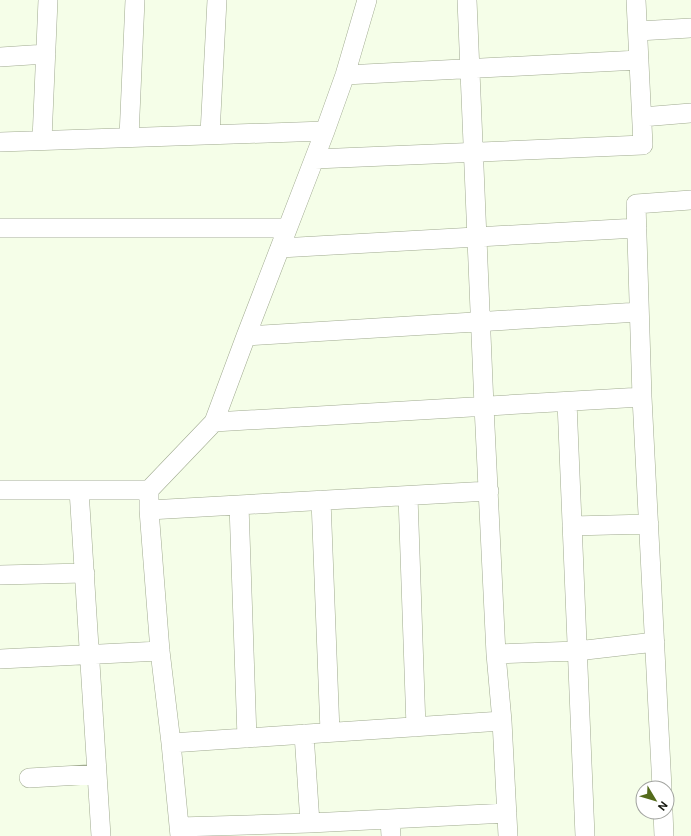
<svg xmlns="http://www.w3.org/2000/svg" width="691" height="836" viewBox="0 0 691 836" font-family="'DM Sans',sans-serif">
<style>
.lines{fill:none;stroke-linecap:round;stroke-linejoin:round}
.minor-casing{stroke:#a0aa90;stroke-width:20}
.minor{stroke:#fff;stroke-width:19}
</style>
<rect width="100%" height="100%" fill="#f5fee8"/>
<g class="lines">
<defs>
<path id="minor" d="M467,0L484,406L496,654L502,721L508,836
M638,31L691,28
M0,57L46,54
M345,75L639,60
M642,117L691,113
M210,134L217,0
M129,137L135,0
M42,140L48,0
M0,142L325,131
M315,159L643,145L636,0
M0,228H287
M280,248L637,228
M246,336L639,312
M567,402L585,836
M214,422L642,397
M0,490H149
M79,490L101,836
M408,496L416,727
M321,500L330,732
M239,505L247,738
M149,510L489,491
M572,526L649,524
M0,575L85,573
M496,654L577,651L655,642
M0,659L160,651
M304,734L310,823
M171,743L502,721
M29,778L97,774
M662,788L642,397L636,204L691,200
M663,812L664,836
M390,819L391,836
M179,827L310,823L507,813
M180,836L171,743L160,651L149,510V490L214,422L246,336L325,131L345,75L367,0"/>
</defs>
<!-- minor casing -->
<use href="#minor" class="minor-casing"/>
<!-- minor -->
<use href="#minor" class="minor"/>
</g>
<!-- north arrow -->
<g transform="translate(655 800) rotate(128)"><circle r="19" fill="#ffffff" stroke="#a1a39f"/>
<path d="M0-3L7 15L0 10L-7 15Z" fill="#546b1b"/>
<text y="-6" font-size="11" font-weight="bold" text-anchor="middle" fill="#15180f">N</text>
</g>
</svg>
